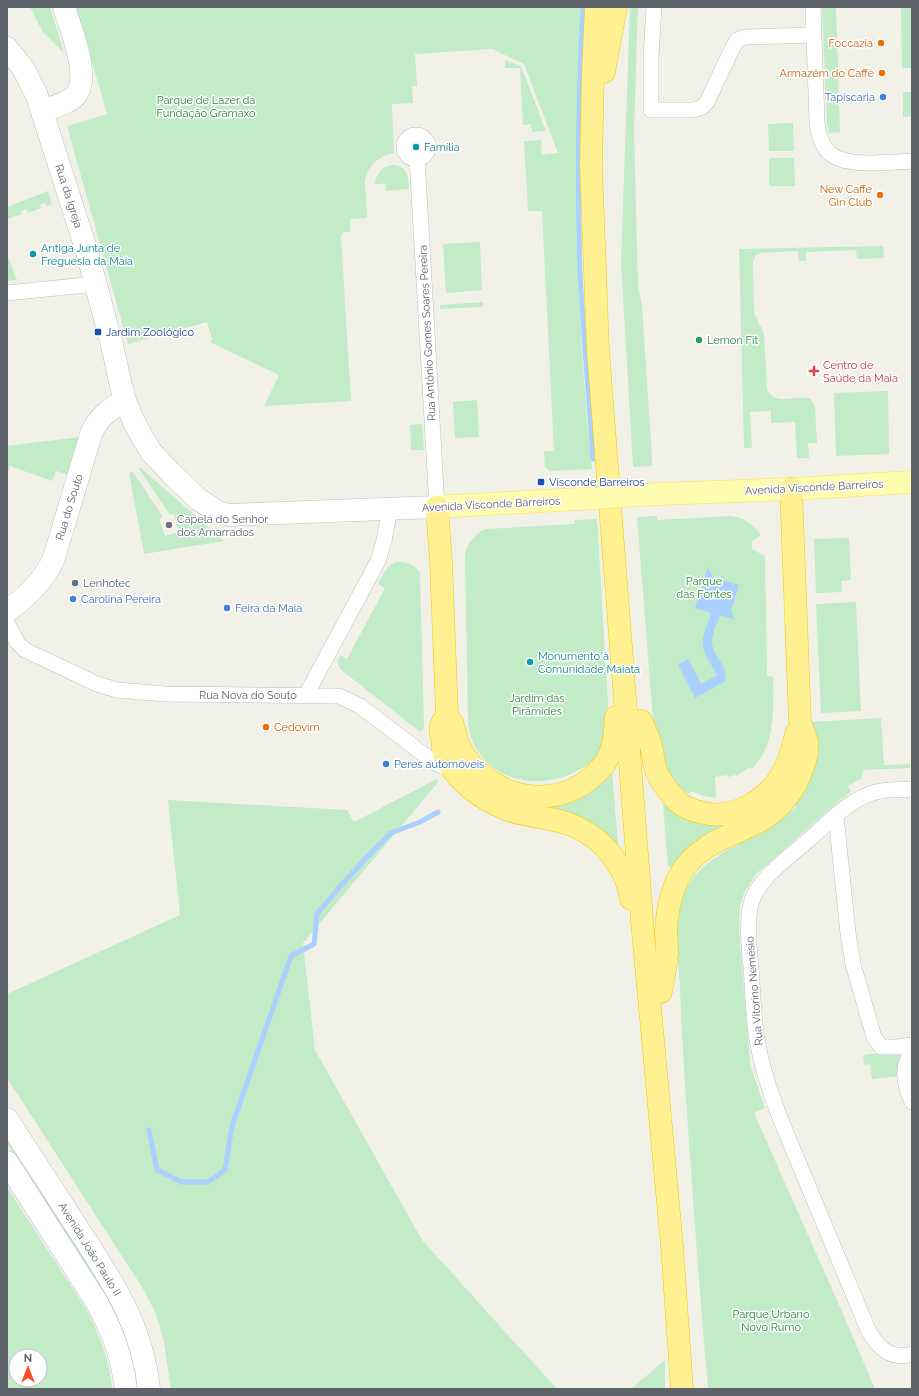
<svg xmlns="http://www.w3.org/2000/svg" width="919" height="1396" viewBox="0 0 919 1396" font-family="Raleway,sans-serif">
<style>
.green{fill:#c2ebc7;fill-rule:evenodd}
.water{fill:#aad0ff}
.lines{fill:none;stroke-linecap:round;stroke-linejoin:round}
.stream{stroke:#aad0ff;stroke-width:5}
.street-casing{stroke:#bbbec3;stroke-width:16}
.secondary-casing{stroke:#bcbfc6;stroke-width:23}
.primary-casing{stroke:#fee254;stroke-width:23}
.highway-casing{stroke:#f9c700;stroke-width:23}
.street{stroke:#fff;stroke-width:15}
.secondary{stroke:#fff;stroke-width:22}
.primary{stroke:#fffbaf;stroke-width:22}
.highway{stroke:#fff091;stroke-width:22}
.primary-bridge-casing{stroke:#fee254;stroke-width:23;stroke-linecap:butt}
.primary-bridge{stroke:#fffbaf;stroke-width:22}
.food-dot{fill:#e8710a;stroke:#fff;stroke-width:1.5}
.shop-dot{fill:#3f7fe0;stroke:#fff;stroke-width:1.5}
.culture-dot{fill:#0f9aa8;stroke:#fff;stroke-width:1.5}
.transit-dot{fill:#1a4fb4;stroke:#fff;stroke-width:1.5}
.leisure-dot{fill:#2e9e5b;stroke:#fff;stroke-width:1.5}
.health-dot{fill:#e0444e;stroke:#fff;stroke-width:1.5}
.worship-dot{fill:#6b7280;stroke:#fff;stroke-width:1.5}
.service-dot{fill:#5c6f8a;stroke:#fff;stroke-width:1.5}
.labels{text-anchor:middle;stroke-width:3;stroke-linejoin:round;paint-order:stroke}
.food-label{font-size:11px;fill:#c56008;stroke:#fff;text-anchor:end}
.shop-label{font-size:11px;fill:#366cbe;stroke:#fff;text-anchor:start}
.park-label{font-size:11px;fill:#2c813a;stroke:#fff}
.culture-label{font-size:11px;fill:#0d838f;stroke:#fff;text-anchor:start}
.street-label{font-size:11px;fill:#5e6269;stroke:#fff}
.transit-label{font-size:11px;fill:#164399;stroke:#fff;text-anchor:start}
.leisure-label{font-size:11px;fill:#27864d;stroke:#fff;text-anchor:start}
.health-label{font-size:11px;fill:#be3a42;stroke:#fff;text-anchor:start}
.worship-label{font-size:11px;fill:#5b616d;stroke:#fff;text-anchor:start}
.service-label{font-size:11px;fill:#4e5e75;stroke:#fff;text-anchor:start}
</style>
<rect width="100%" height="100%" fill="#f2f1e7"/>
<!-- green -->
<path class="green" d="M30,7H50L64,53L42,31Z
M76,7H581C577,71 575,136 576,200C577,290 583,380 592,469L550,471L545,467L544,451H554L542,211H528L524,141L541,140L542,155L558,153L524,64L492,49L415,54L417,86H412L413,103L392,104L394,153C378,156 368,165 365,181L367,218L350,219V232H343L341,236L351,401L264,406L279,375L210,342L212,339L207,322L128,344L67,126L107,114Z
M630,7H638L634,132L638,284L642,307L652,457V466L633,467L621,263Z
M822,7H836L840,132L829,133L827,125Z
M901,7H912V68H902Z
M505,60L521,66L546,131L532,132L531,124L523,125L520,68H505Z
M903,92H912V116L903,117Z
M793,123L794,151H769L768,124Z
M769,158H794L795,186H769Z
M395,165C409,168 408,178 409,189L386,191V184H375C376,173 383,165 395,165Z
M48,191L52,204L47,206L45,203L40,205L41,208L28,213L26,209L21,211L22,214L8,219L7,207Z
M480,242L482,290L446,293L443,244Z
M883,246L884,258L857,259L856,250L806,252V261H799L798,251L761,253L756,255L753,261L754,313L764,333L767,389C775,408 797,393 811,399L815,407L817,443H808L809,458H797L795,422L771,423V411L750,412L752,448H744L739,249Z
M7,254L17,280L7,281Z
M483,302V307L440,309V305Z
M888,391L889,454L836,456L834,393Z
M477,400L479,437L455,438L453,402Z
M422,424L424,450H411L410,425Z
M80,437L69,475L56,471L52,481L10,466L7,474V446Z
M141,468L224,541L144,554L129,473L133,472L163,517L159,519L165,536L179,532L174,514L170,515L139,469Z
M657,516V520L730,516C744,517 752,524 761,535L752,542V549L765,556L767,676L773,677C774,695 774,727 767,745C764,754 758,762 752,769L750,767L736,776L735,775L728,777L727,775L715,777L716,798L703,796L691,791L689,794L677,787L668,773L654,732L637,517Z
M597,519L608,703C608,716 606,738 600,751C595,761 584,767 575,772C543,788 501,784 479,753C473,745 470,735 468,725L465,554C468,543 474,534 486,529L575,524V520Z
M849,538L851,580L841,581L842,592L816,593L814,539Z
M396,562C406,562 414,563 420,573L424,727L422,731H419L414,727L340,669L338,662L340,655L347,659L385,588L378,584C383,575 386,566 396,562Z
M856,602L861,711L821,713L816,604Z
M881,718L884,765L910,764V768L863,770L862,778L848,786L851,792L840,800L756,874L744,893L740,905L739,930L750,1064L765,1108L754,1113L843,1314L875,1389H708C699,1287 692,1186 685,1084C683,1052 681,1020 680,987C678,957 672,917 686,889C703,857 736,847 765,830C776,823 786,815 796,807L795,803L813,739L812,722Z
M612,772L618,843L617,845L527,808L505,796Z
M791,778L673,867L668,866L663,804L695,819Z
M437,779L439,781L303,943L315,1050L422,1240L557,1389H171L164,1342L160,1327L155,1312L142,1287L7,1078V994L180,915L168,800L347,810L354,822Z
M906,1050L899,1076L872,1079L870,1064L864,1065L863,1055Z
M7,1137L106,1290L132,1345L140,1389H135L94,1278L7,1144Z
M7,1187L86,1309C99,1334 110,1360 112,1389H7ZM16,1356H40V1380H16Z
M665,1360V1389H631Z"/>
<!-- water -->
<path class="water" d="M708,567L713,577L739,585L731,611L735,620L720,615C717,623 712,634 712,642C712,656 732,670 724,682L695,698L678,665L688,659L701,684L717,675C712,665 701,652 703,640C704,631 709,621 711,613L695,608Z"/>
<g class="lines">
<!-- stream -->
<path class="stream" d="M583,7C578,95 577,183 580,271C583,333 589,396 593,459
M149,1130L157,1170L181,1182H208L225,1170L232,1126L291,956L314,944L317,914L338,889L367,857L391,833L420,822L438,812"/>
<defs>
<path id="street" d="M654,7L651,56V110H694L702,107L707,102L732,49L737,40L745,37L814,35
M813,7L817,122C820,154 835,162 865,163C881,163 896,162 912,161
M404 147a12 12 0 1 1 24 0a12 12 0 1 1-24 0Z
M417,158L437,507
M7,293L96,284
M7,623L17,642L25,650L97,684L117,690L166,694L339,696L360,706L435,763L455,772
M306,695L378,561L384,541L390,509
M912,789C900,790 887,789 876,792C850,799 831,820 812,837C792,855 762,875 752,900C746,917 749,949 751,967C753,993 753,1020 758,1045C763,1072 772,1098 782,1123L869,1332C880,1349 891,1360 912,1354
M836,816L848,933L853,964L874,1037L881,1047H897L912,1045
M912,1051C901,1067 904,1085 912,1102"/>
<path id="secondary" d="M7,48L23,68L37,96L87,252L112,345L121,386L125,400L133,420L142,437L152,453L171,473L198,499L218,512L229,515L437,507
M42,111C52,107 67,104 75,96C92,78 70,28 64,7
M7,611C27,597 44,581 54,558L91,434C98,417 110,409 125,400
M7,1119C30,1154 52,1189 75,1224C110,1278 142,1323 149,1389
M7,1162L96,1301C112,1330 122,1356 126,1389"/>
<path id="primary" d="M635,495L791,489L912,482
M437,507L595,498"/>
<path id="highway" d="M596,7L593,73L591,166L598,350L643,932L672,1246L682,1389
M604,72L616,7
M437,507L441,562L447,715C449,718 451,722 453,725C456,732 456,739 459,746C465,759 477,772 489,780C521,804 569,802 597,772C599,770 603,767 605,763C614,749 615,733 616,717
M447,716C445,719 441,723 441,726C440,729 441,735 442,738C442,744 443,750 445,756C455,780 482,800 506,809C528,818 554,816 576,827C604,839 627,869 631,899
M641,721C644,728 648,736 650,743C653,751 653,759 655,767C658,779 668,791 677,801C684,808 694,811 704,813C735,820 769,799 783,772C790,760 793,747 796,734
M661,992C663,979 666,966 667,953C667,945 666,938 666,931C667,911 672,887 683,870C700,844 730,836 756,823C775,813 790,797 799,777C803,768 808,755 807,745C807,738 802,728 800,722L791,489"/>
</defs>
<!-- street casing -->
<use href="#street" class="street-casing"/>
<!-- secondary casing -->
<use href="#secondary" class="secondary-casing"/>
<!-- primary casing -->
<use href="#primary" class="primary-casing"/>
<!-- highway casing -->
<use href="#highway" class="highway-casing"/>
<!-- street -->
<use href="#street" class="street"/>
<!-- secondary -->
<use href="#secondary" class="secondary"/>
<!-- primary -->
<use href="#primary" class="primary"/>
<!-- highway -->
<use href="#highway" class="highway"/>
<defs>
<path id="primary-bridge" d="M595,498L635,495"/>
</defs>
<!-- primary-bridge casing -->
<use href="#primary-bridge" class="primary-bridge-casing"/>
<!-- primary-bridge -->
<use href="#primary-bridge" class="primary-bridge"/>
</g>
<!-- markers -->
<g class="food-dot">
<circle cx="881" cy="43" r="4"/>
<circle cx="882" cy="73" r="4"/>
<circle cx="880" cy="195" r="4"/>
<circle cx="266" cy="727" r="4"/>
</g>
<g class="shop-dot">
<circle cx="883" cy="97" r="4"/>
<circle cx="73" cy="599" r="4"/>
<circle cx="227" cy="608" r="4"/>
<circle cx="386" cy="764" r="4"/>
</g>
<g class="culture-dot">
<circle cx="416" cy="147" r="4"/>
<circle cx="33" cy="254" r="4"/>
<circle cx="530" cy="662" r="4"/>
</g>
<g class="transit-dot">
<rect x="94" y="328" width="8" height="8" rx="2"/>
<rect x="537" y="478" width="8" height="8" rx="2"/>
</g>
<circle class="leisure-dot" cx="699" cy="340" r="4"/>
<path class="health-dot" d="M812 365h4v4h4v4h-4v4h-4v-4h-4v-4h4z"/>
<circle class="worship-dot" cx="169" cy="525" r="4"/>
<circle class="service-dot" cx="75" cy="583" r="4"/>
<g class="labels">
<!-- food labels -->
<g class="food-label">
<text x="873" y="47">Foccazia</text>
<text x="874" y="77">Armazém do Caffè</text>
<text x="872" y="193">New Caffe<tspan x="872" dy="13">Gin Club</tspan></text>
<text x="274" y="731" text-anchor="start">Cedovim</text>
</g>
<!-- shop labels -->
<g class="shop-label">
<text x="875" y="101" text-anchor="end">Tapiscaria</text>
<text x="81" y="603">Carolina Pereira</text>
<text x="235" y="612">Feira da Maia</text>
<text x="394" y="768">Peres automóveis</text>
</g>
<!-- park labels -->
<g class="park-label">
<text x="206" y="104">Parque de Lazer da<tspan x="206" dy="13">Fundação Gramaxo</tspan></text>
<text x="704" y="585">Parque<tspan x="704" dy="13">das Fontes</tspan></text>
<text x="537" y="702">Jardim das<tspan x="537" dy="13">Pirâmides</tspan></text>
<text x="771" y="1318">Parque Urbano<tspan x="771" dy="13">Novo Rumo</tspan></text>
</g>
<!-- culture labels -->
<g class="culture-label">
<text x="424" y="151">Família</text>
<text x="41" y="252">Antiga Junta de<tspan x="41" dy="13">Freguesia da Maia</tspan></text>
<text x="538" y="660">Monumento à<tspan x="538" dy="13">Comunidade Maiata</tspan></text>
</g>
<!-- street labels -->
<g class="street-label">
<text transform="translate(69 196) rotate(72)" y="4">Rua da Igreja</text>
<text transform="translate(427 333) rotate(-93)" y="4">Rua António Gomes Soares Pereira</text>
<text transform="translate(814 487) rotate(-3)" y="4">Avenida Visconde Barreiros</text>
<text transform="translate(491 504) rotate(-3)" y="4">Avenida Visconde Barreiros</text>
<text transform="translate(69 507) rotate(-73)" y="4">Rua do Souto</text>
<text x="248" y="699">Rua Nova do Souto</text>
<text transform="translate(754 991) rotate(-95)" y="4">Rua Vitorino Nemésio</text>
<text transform="translate(90 1249) rotate(58)" y="4">Avenida João Paulo II</text>
</g>
<!-- transit labels -->
<g class="transit-label">
<text x="106" y="336">Jardim Zoológico</text>
<text x="549" y="486">Visconde Barreiros</text>
</g>
<!-- leisure labels -->
<g class="leisure-label">
<text x="707" y="344">Lemon Fit</text>
</g>
<!-- health labels -->
<g class="health-label">
<text x="823" y="369">Centro de<tspan x="823" dy="13">Saúde da Maia</tspan></text>
</g>
<!-- worship labels -->
<g class="worship-label">
<text x="177" y="523">Capela do Senhor<tspan x="177" dy="13">dos Amarrados</tspan></text>
</g>
<!-- service labels -->
<g class="service-label">
<text x="83" y="587">Lenhotec</text>
</g>
</g>
<!-- border -->
<rect width="919" height="1396" fill="none" stroke="#5e6269" stroke-width="16"/>
<!-- north arrow -->
<g transform="translate(28 1368)"><circle r="19" fill="#ffffff" stroke="#bfc0c3"/>
<path d="M0-3L7 15L0 10L-7 15Z" fill="#f94e26"/>
<text y="-6" font-size="11" font-weight="bold" text-anchor="middle" fill="#5e6269">N</text>
</g>
</svg>
